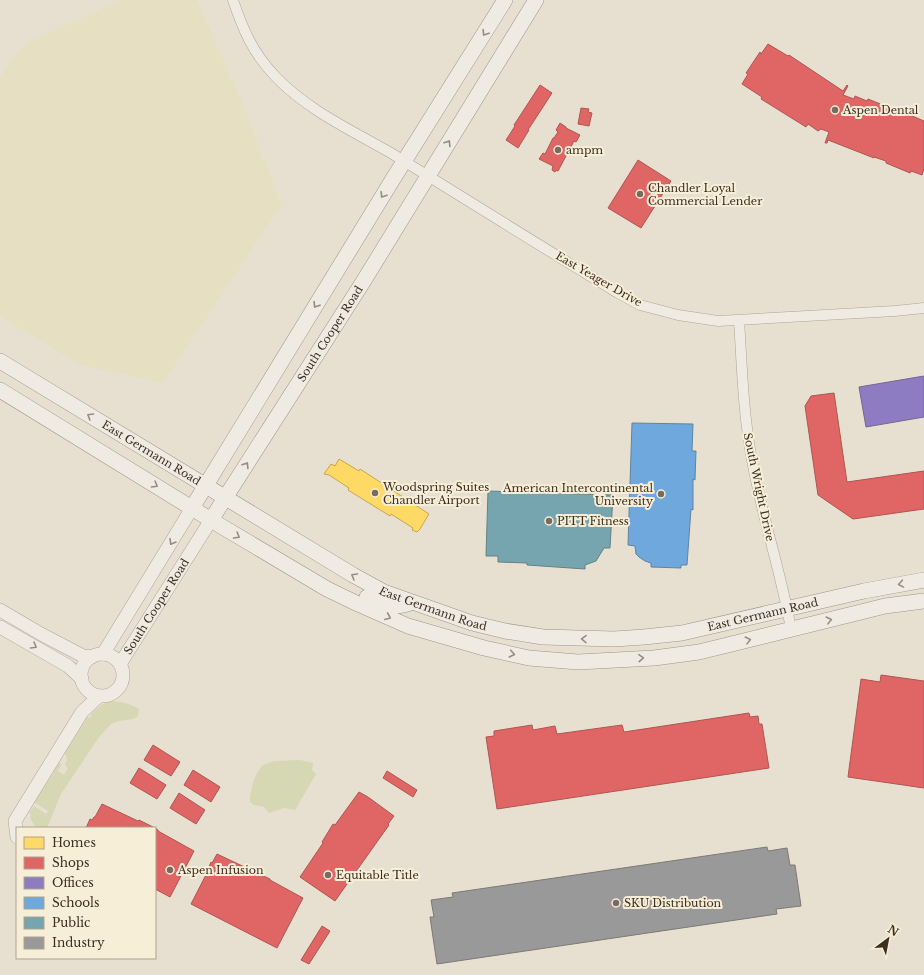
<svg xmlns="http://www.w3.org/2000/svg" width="924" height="975" viewBox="0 0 924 975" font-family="'Libre Baskerville',serif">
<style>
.farmland{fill:#e6dfc2}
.green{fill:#d6d7b3}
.homes{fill:#ffd966;stroke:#c5a651}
.shops{fill:#e06666;stroke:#af5551}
.offices{fill:#8e7cc3;stroke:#766592}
.schools{fill:#6fa8dc;stroke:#6083a4}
.public{fill:#76a5af;stroke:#658184}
.industry{fill:#999;stroke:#7d7975}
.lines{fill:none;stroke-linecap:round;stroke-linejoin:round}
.minor-casing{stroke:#ada599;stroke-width:11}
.tertiary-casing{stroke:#ada599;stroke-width:14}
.secondary-casing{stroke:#9c958a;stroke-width:16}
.minor{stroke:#efebe3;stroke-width:10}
.tertiary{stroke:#efebe3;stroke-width:13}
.secondary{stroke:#efebe3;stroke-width:15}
.oneway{stroke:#968c82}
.poi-dot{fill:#786c5e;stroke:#f7eed8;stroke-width:1.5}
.labels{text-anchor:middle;stroke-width:4;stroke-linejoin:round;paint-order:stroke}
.poi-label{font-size:11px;fill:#3d2e20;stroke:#f7eed8;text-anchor:start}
.street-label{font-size:11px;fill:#3d2e20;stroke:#f7eed8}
</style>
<rect width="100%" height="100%" fill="#e7e0d1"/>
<!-- farmland -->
<path class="farmland" d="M121,0H197L240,97L282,204L163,383L80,365L0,316V78L13,57L28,42Z"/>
<!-- green -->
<path class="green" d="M110,701C119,701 132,704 139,709L138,716L133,719L119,721L111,724L99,737L61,794L47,828H36L30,818L31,815L29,813L34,806L46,814L48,811L35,803V801L52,775L54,774V771L59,763L62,764L58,771L64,775L68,768L65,765L67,759L65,753L87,718L91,717V714L101,705Z
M300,760L313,763L312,770L316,774L295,810L284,808L269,813L264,807L254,805L250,802V796L253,782L257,773L263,765L274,761Z"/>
<!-- homes -->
<path class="homes" d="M339,459L359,471L360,469L429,514L420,529L417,532L412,530L413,528L391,514L390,516L348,490L349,488L329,475L324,474L331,464L335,466Z"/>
<!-- shops -->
<path class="shops" d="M768,44L788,56L789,55L843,91L847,85L848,86L843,95L854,99L855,96L867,101L868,99L893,109L892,110L904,115L905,113L924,121V169L922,175L911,171L910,173L886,163V161L874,157V158L828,140L827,143H825L829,132L821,129L818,131L808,124L806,127L761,99L762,97L742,84L748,74L746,73L760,52L761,54Z
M540,85L552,93L528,130H529L518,148L506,140L515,126L514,125Z
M581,108L589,109L588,112L592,113L589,126L578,124Z
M560,123L566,127V128L580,135L576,142L574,141L558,171L556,170L555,172L552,170L553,166L539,159L543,153L545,154L553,138H554L558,132L556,130Z
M638,160L671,181L641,228L608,208Z
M834,393L847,482L924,471V509L853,519L818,495L805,406L811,396Z
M881,675L924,681V788L848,777L861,679L880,682Z
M749,713L750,717L758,716L759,724H762L769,768L497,809L486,737L494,736V731L532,725L533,730L555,726L557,734L622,725L624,732Z
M153,745L180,762L171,776L144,760Z
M139,768L166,785L157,799L130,783Z
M193,770L220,787L211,802L184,785Z
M387,771L417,790L413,797L383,778Z
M359,792L368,797L394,816L388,824L389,825L335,901L300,877L323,843L322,842L333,824L335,825Z
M179,793L205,810L196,824L170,808Z
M102,804L138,821L139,820L155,828H86L90,819L92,820L94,817H95Z
M155,828L158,830V831L194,851L170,897L155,889Z
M217,854L270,879V880L303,898L277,948L191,904L210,867H209L211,862L212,863Z
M322,926L330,931L309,964L301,960Z"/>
<!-- offices -->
<path class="offices" d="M924,376V417L866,427L859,387Z"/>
<!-- schools -->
<path class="schools" d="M632,423L693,424L692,451H696L695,480L693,479V510L691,509L687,565H681V568L651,567V563L645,561L639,557L636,554L635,546L628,545Z"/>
<!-- public -->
<path class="public" d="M488,491L613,495L610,548H604L596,561L585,565V569L527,565V563L498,562V556H486Z"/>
<!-- industry -->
<path class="industry" d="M767,847L768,851L787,848L790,865H795L801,906L776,909L777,914L437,964L430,917H434L431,900L453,897L452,893Z"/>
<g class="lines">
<defs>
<path id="minor" d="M233,0C243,30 253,53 275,76C307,110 351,130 391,153C467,200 542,247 618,293L640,305L678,315L718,321L895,311L924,308
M739,320C742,366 743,413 752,460C762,517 781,572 791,629"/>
<g id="tertiary">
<path d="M0,610L41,634L83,656L92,657"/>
<path d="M0,627L68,666L82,679"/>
<path d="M103,654L192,508"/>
<circle cx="102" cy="675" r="21"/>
<path id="s1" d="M120,664L211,520"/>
<path d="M17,837L15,821L82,712L99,696"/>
</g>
<g id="secondary">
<path id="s2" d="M0,361L353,575L384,592L472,623L505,631L543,637L614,639L644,637L682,633L864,591L924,580"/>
<path d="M0,390L221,526L327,589L358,604L408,626L484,648L529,658L578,662L654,658L699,652L885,606L924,601"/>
<path d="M192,508L393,179L505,0"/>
<path id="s3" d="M211,520L363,282L536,0"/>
<path d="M367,597C384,605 391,609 410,603"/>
</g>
</defs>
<!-- minor casing -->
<use href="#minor" class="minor-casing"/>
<!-- tertiary casing -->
<use href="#tertiary" class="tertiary-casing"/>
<!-- secondary casing -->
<use href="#secondary" class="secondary-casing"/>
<!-- minor -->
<use href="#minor" class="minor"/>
<!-- tertiary -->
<use href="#tertiary" class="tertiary"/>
<!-- secondary -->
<use href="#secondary" class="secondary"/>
</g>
<!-- one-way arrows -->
<defs><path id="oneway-chevron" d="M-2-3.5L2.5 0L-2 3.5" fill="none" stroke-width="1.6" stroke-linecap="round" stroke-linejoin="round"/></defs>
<g class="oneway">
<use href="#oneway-chevron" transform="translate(485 33) rotate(122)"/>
<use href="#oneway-chevron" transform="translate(448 143) rotate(-58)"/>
<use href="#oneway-chevron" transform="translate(383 195) rotate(122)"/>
<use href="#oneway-chevron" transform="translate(316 305) rotate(122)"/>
<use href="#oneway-chevron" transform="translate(90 416) rotate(-149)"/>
<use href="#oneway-chevron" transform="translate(246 465) rotate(-58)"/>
<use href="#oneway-chevron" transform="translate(155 485) rotate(31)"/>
<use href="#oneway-chevron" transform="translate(237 536) rotate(31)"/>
<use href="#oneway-chevron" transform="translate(172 542) rotate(121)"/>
<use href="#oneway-chevron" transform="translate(354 576) rotate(-150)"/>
<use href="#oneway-chevron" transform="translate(901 584) rotate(170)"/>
<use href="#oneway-chevron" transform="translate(388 617) rotate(23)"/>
<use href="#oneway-chevron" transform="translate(829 620) rotate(-14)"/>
<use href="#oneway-chevron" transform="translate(584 639) rotate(-179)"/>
<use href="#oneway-chevron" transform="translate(748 640) rotate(-14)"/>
<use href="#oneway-chevron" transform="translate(34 646) rotate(30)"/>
<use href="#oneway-chevron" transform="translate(512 654) rotate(12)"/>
<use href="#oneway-chevron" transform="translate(641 658) rotate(-3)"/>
</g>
<!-- markers -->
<g class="poi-dot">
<circle cx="835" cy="110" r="4"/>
<circle cx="558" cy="150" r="4"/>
<circle cx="640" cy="194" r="4"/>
<circle cx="375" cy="493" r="4"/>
<circle cx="661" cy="494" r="4"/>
<circle cx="549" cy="521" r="4"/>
<circle cx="170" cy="870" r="4"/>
<circle cx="328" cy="875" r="4"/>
<circle cx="616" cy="903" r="4"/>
</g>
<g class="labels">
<!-- poi labels -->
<g class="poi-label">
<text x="843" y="114">Aspen Dental</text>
<text x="566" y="154">ampm</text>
<text x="648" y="192">Chandler Loyal<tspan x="648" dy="13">Commercial Lender</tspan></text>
<text x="383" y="491">Woodspring Suites<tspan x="383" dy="13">Chandler Airport</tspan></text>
<text x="653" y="492" text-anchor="end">American Intercontinental<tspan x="653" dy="13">University</tspan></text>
<text x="557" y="525">PITT Fitness</text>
<text x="178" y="874">Aspen Infusion</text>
<text x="336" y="879">Equitable Title</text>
<text x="624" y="907">SKU Distribution</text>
</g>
<!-- street labels -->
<g class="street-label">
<text transform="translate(599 279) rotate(30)" y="4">East Yeager Drive</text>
<text dy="4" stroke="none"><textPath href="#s3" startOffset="221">South Cooper Road</textPath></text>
<text dy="4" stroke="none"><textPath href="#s2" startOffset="177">East Germann Road</textPath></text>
<text transform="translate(759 487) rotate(78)" y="4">South Wright Drive</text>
<text dy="4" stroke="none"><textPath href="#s1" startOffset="68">South Cooper Road</textPath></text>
<text dy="4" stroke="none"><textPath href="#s2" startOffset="500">East Germann Road</textPath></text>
<text dy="4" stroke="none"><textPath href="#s2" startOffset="836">East Germann Road</textPath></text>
</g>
</g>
<!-- legend -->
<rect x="16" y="827" width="140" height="132" fill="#f7eed8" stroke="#ada18e"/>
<rect x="24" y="837" width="20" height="12" fill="#ffd966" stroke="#ada18e"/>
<text x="52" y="847" font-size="12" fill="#3d2e20">Homes</text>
<rect x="24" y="857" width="20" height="12" fill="#e06666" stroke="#ada18e"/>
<text x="52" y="867" font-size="12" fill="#3d2e20">Shops</text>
<rect x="24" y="877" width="20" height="12" fill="#8e7cc3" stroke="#ada18e"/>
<text x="52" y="887" font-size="12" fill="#3d2e20">Offices</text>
<rect x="24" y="897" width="20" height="12" fill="#6fa8dc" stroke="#ada18e"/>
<text x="52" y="907" font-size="12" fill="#3d2e20">Schools</text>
<rect x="24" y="917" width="20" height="12" fill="#76a5af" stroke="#ada18e"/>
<text x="52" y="927" font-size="12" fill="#3d2e20">Public</text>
<rect x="24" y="937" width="20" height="12" fill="#999999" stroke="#ada18e"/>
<text x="52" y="947" font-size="12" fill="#3d2e20">Industry</text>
<!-- north arrow -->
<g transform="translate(888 939) rotate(32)" stroke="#f7eed8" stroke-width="3" paint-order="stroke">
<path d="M0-3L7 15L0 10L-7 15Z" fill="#3d2e20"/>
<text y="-6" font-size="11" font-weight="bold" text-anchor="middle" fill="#3d2e20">N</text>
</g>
</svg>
